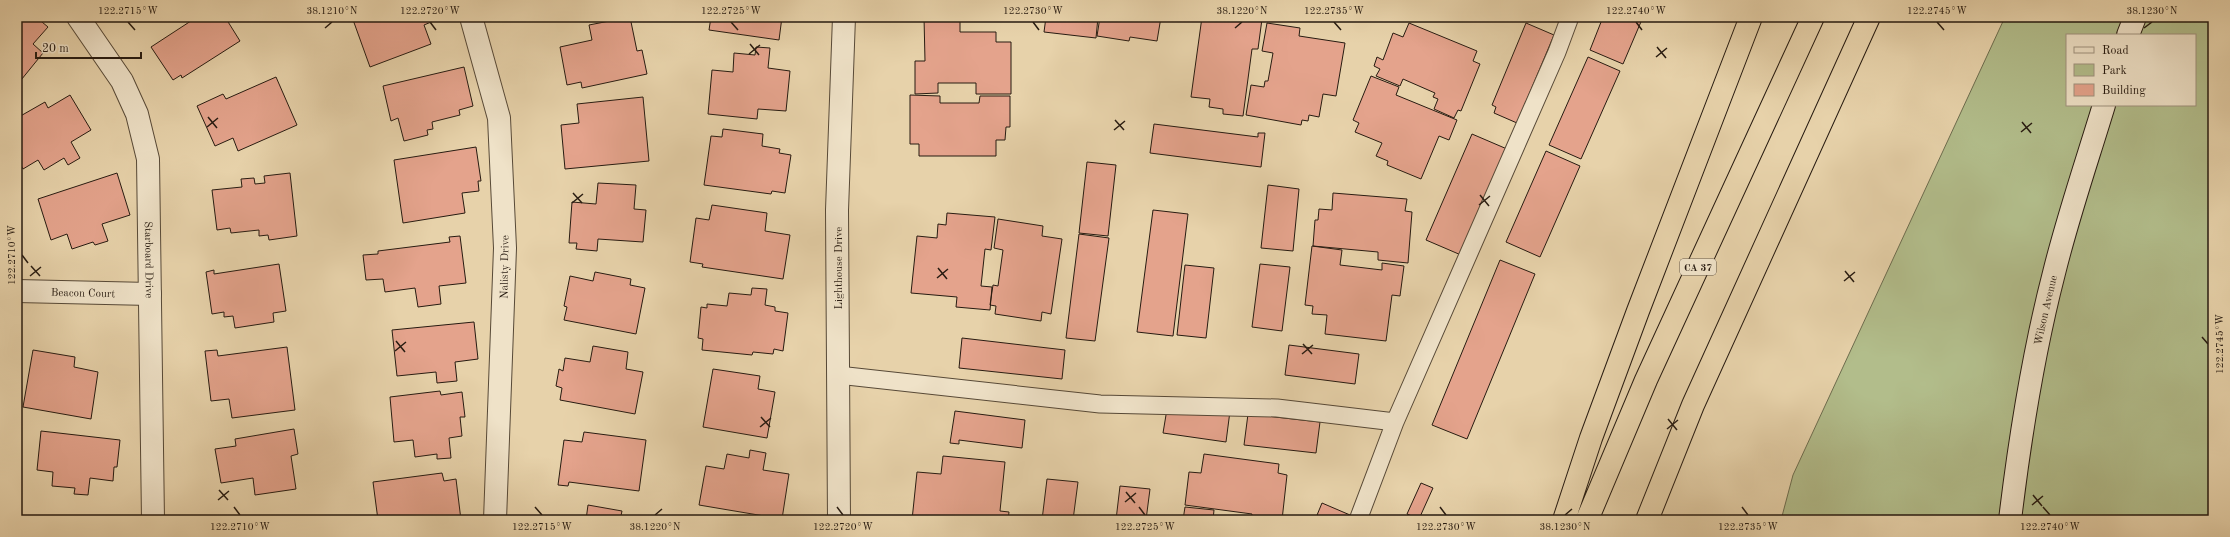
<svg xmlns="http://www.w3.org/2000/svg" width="2230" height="537" viewBox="0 0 2230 537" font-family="'Old Standard TT',serif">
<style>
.green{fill:#b2bd8b;stroke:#6c6c4e;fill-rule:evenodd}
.building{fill:#e4a38c;stroke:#271b11}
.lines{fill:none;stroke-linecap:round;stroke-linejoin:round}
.service-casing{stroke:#574937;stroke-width:19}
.minor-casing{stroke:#574937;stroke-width:24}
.secondary-casing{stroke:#271b11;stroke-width:24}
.motorway-casing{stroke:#271b11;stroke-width:24}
.service{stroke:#efe2c8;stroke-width:17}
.minor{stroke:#efe2c8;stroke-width:22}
.secondary{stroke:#efe2c8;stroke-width:22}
.motorway{stroke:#e7d2aa;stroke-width:22}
.ticks{fill:none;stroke:#271b11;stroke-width:1.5}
.labels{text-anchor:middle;stroke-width:4;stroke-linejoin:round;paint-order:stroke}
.shield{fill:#efe2c8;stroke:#635748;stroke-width:1}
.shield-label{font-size:10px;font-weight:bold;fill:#271b11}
.street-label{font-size:11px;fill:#271b11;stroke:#efe2c8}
.neatline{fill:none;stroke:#271b11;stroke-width:1.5}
.ticks-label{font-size:10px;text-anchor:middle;fill:#271b11}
</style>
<rect width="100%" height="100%" fill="#e7d2aa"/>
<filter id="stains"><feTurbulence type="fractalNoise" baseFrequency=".005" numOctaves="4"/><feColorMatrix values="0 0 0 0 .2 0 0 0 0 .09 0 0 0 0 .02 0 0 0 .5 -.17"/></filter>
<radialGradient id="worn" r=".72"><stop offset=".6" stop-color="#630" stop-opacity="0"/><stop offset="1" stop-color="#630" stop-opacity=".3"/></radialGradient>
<!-- green -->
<path class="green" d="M2005,17H2213V520H1781L1793,475ZM2067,35H2195V105H2067Z"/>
<!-- building -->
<path class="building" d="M17,17H36L48,27L33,44L43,53L17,85Z
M197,17H225L240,41L182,78L181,75L173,80L151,47Z
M352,17H443L424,25L431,44L370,67Z
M630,17L637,51L642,50L647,74L582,88L581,82L567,85L560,47L592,40L589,25Z
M711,17H782L779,40L709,30Z
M924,17H960V32H996V42H1011V94H976V83H938V93L915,94V61H925Z
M1046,17H1098L1096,38L1044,32Z
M1100,17H1161L1157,41L1130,37L1129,41L1097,36Z
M1202,17L1262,19L1258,49H1252L1243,116L1223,114V109L1209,107L1210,99L1191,97Z
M1603,17H1643L1623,64L1590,50Z
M1267,23L1300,28L1299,36L1345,43L1336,96L1323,94L1319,117L1309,115L1308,121L1302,120L1301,125L1246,115L1251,85L1264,87L1265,81H1268L1273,53L1262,51Z
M1409,23L1477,51L1473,61L1480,64L1461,111L1458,110L1454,118L1434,109L1438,99L1433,97L1435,93L1403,79L1400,86L1376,76L1380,69L1374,66L1377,57L1383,60L1393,33L1403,37Z
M1526,23L1554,35L1517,123L1494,113L1496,107L1492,105Z
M756,47L770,48L768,68L790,71L786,111L758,109L757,119L708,114L712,70L733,72L734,53L755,55Z
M1588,57L1620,71L1581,159L1549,145Z
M464,67L473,106L459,110L460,115L432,122L433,129L427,130L428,135L404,141L398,118L391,121L383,86Z
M1371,76L1399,87L1396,95L1457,120L1449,140L1439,136L1421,179L1387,165L1388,161L1376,156L1382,143L1355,132L1359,123L1353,120Z
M276,77L297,125L238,151L233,138L215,146L197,106L223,94L226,99Z
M70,95L91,130L71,142L80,158L68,165L64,158L44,170L38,160L23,169L17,158V118L45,102L48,108Z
M910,95L940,96V103H979L980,96H1010V127H1006L1005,140H996V156H919V144H910Z
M643,97L649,161L565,169L561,125L579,123L577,104Z
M1154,124L1258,137V133H1265L1261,167L1150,153Z
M723,129L763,134L762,146L780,149L779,153L791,155L785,193L772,191L771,194L704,185L711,136L722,137Z
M1472,134L1507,149L1461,255L1426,240Z
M476,147L481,181H478L479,191L462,193L465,213L403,223L394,160Z
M1546,151L1580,166L1540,257L1506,242Z
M1087,162L1116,165L1108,236L1079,233Z
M117,173L130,215L102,224L108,241L95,245L93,242L72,249L67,234L51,240L38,199Z
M290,173L297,236L269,240L268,235L259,236V230L231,233L230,228L217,230L212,190L242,187L241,179L254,178L255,184L265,183L264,176Z
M598,183L636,185L634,209L646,210L643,242L598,239L597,251L576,249L577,243H569L572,202L596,204Z
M1268,185L1299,189L1293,251L1261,248Z
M1333,193L1407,199L1405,211L1412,212L1408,263L1378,260V252L1313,246L1315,220H1318L1319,209L1332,210Z
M712,205L767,213L765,231L790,235L783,279L702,267L703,264L690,262L696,218L709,220Z
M1153,210L1188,214L1173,336L1137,332Z
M947,213L995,217L991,250L985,249L981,286L992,287L990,310L956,307L957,297L911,293L917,236L937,238L938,224L946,225Z
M998,219L1043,226L1042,236L1062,239L1051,314L1042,312L1041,321L995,314L996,306L990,305L993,285L998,286L1003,250L994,248Z
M1079,234L1109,238L1095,341L1066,338Z
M460,236L466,283L439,286L441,304L418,307L415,288L385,292L383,279L366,280L363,255L378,254V251L450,242L449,237Z
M1312,246L1342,250L1340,265L1382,270V263L1404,266L1400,296L1392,295L1386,341L1325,334L1327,315L1312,314L1313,306L1305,305Z
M1500,260L1535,274L1467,439L1432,425Z
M279,264L286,311L273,313L274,322L235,328L233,316L224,317V312L212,314L206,272L214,270V274Z
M1260,264L1290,267L1282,331L1252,327Z
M1185,265L1214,268L1206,338L1177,335Z
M595,272L631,279L630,285L645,288L636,334L564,320L567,307L564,306L570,276L593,281Z
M752,288L767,289L765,305L775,307V311L788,313L783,351L774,349L773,354L753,352L752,355L702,350L703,339L698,338L701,307L707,308V304L727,306L729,293L751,295Z
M474,322L478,359L455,362L457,381L437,383L436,372L397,376L392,330Z
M962,338L1065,350L1062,379L959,368Z
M1289,345L1359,354L1355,384L1285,375Z
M593,346L628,352L626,369L643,372L635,414L560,400L562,388L556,386L559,369L563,371L565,358L590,362Z
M287,347L295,410L232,418L229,399L211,401L205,351L217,350L218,356Z
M33,350L75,357L74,367L98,372L91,419L23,407Z
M713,369L760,376L758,389L775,392L767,438L703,427Z
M440,391L441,395L462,392L465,417H460L462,436L449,438L451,458L437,459V454L415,457L413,440L394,442L390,397Z
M1168,403L1230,411L1226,442L1163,433Z
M955,411L1025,420L1022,448L959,440V444L950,443Z
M1248,414L1320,422L1316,453L1244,445Z
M294,429L298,454L291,456L296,489L255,495L253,478L221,483L215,449L236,446L235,439Z
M41,431L120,440L117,467H114L113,481L90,478L88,495L74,494L75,488L52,486L53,472L37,470Z
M584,432L646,440L639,491L569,482L568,486L558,485L564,440L582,442Z
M750,450L766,453L763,470L789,474L782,519L699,505L706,466L724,469L727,454L749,458Z
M1204,454L1279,464L1278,473L1287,475L1282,520H1251L1252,514L1185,505L1189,472L1201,473Z
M943,456L1005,462L1000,511L1009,512L1008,520H912L917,472L941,474Z
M442,473L444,481L456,479L461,520H378L373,482Z
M1047,479L1078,482L1073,520H1042Z
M1421,483L1433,488L1419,519L1407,514Z
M1120,486L1150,489L1146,520H1116Z
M1322,503L1350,515L1348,520H1315Z
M588,505L622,511L620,520H586Z
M1185,507L1214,510L1213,520H1183Z
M279,516L280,520H254Z"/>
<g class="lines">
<defs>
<path id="service" d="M838,375L1100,404L1277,408L1395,422L1557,52L1570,17
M1358,520L1395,422"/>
<g id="minor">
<path id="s1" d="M78,17L122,81L137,114L148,159L153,520"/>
<path d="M471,17L499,118L505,248L495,520"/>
<path id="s2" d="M17,291L150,294"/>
<path d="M839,520L837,210L844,17"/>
</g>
<g id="secondary">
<path d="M2128,35L2135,17"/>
<path id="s3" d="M2010,520C2020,437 2033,354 2054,273C2068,216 2087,161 2104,105"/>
</g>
<path id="motorway" d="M1564,520L1591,438L1638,311L1751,17
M1587,520L1646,380L1813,17
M1647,520L1693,405L1869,17"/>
</defs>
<!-- service casing -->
<use href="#service" class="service-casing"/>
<!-- minor casing -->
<use href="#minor" class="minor-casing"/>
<!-- secondary casing -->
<use href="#secondary" class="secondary-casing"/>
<!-- motorway casing -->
<use href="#motorway" class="motorway-casing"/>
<!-- service -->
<use href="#service" class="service"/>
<!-- minor -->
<use href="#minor" class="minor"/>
<!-- secondary -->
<use href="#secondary" class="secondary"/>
<!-- motorway -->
<use href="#motorway" class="motorway"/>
</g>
<!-- ticks -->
<path class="ticks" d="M128,22L135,30M430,22L436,30M731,22L738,30M1033,22L1039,30M1334,22L1341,30M1636,22L1642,30M1937,22L1944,30M325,28L332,22M1235,28L1242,22M2144,28L2152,22M750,44L759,55M1657,47L1666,58M749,54L760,45M1656,57L1667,48M208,117L217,128M1115,120L1124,130M2022,122L2031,133M207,127L218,118M1114,130L1125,121M2021,132L2032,123M573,193L582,203M1480,195L1489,206M572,203L583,194M1479,205L1490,196M22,255L28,263M31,266L40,276M938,268L947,279M1845,271L1854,282M30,276L41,267M937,278L948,269M1844,281L1855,272M2202,337L2208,344M396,341L405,352M1303,344L1312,354M395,351L406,342M1302,354L1313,345M761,417L770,427M1668,419L1677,430M760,427L771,418M1667,429L1678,420M219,490L228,500M1126,492L1135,503M2033,495L2042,506M218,500L229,491M1125,502L1136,493M2032,505L2043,496M234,507L240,515M535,507L542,515M837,507L843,515M1139,507L1145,515M1440,507L1446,515M1742,507L1748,515M2043,507L2050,515M655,515L662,509M1565,515L1572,509"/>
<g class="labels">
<!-- shield labels -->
<rect class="shield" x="1680" y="259" width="36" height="16" rx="3"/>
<g class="shield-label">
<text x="1698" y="271">CA 37</text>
</g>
<!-- street labels -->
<g class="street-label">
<text dy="4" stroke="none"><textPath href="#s1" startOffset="261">Starboard Drive</textPath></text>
<text transform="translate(504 267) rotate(-89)" y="4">Nalisty Drive</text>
<text transform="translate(838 268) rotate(-90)" y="4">Lighthouse Drive</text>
<text dy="4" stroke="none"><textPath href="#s2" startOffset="66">Beacon Court</textPath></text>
<text dy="4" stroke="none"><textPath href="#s3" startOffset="213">Wilson Avenue</textPath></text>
</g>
</g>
<!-- margin -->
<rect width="2230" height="537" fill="none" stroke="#e7d2aa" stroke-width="44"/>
<!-- legend -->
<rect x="2066" y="34" width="130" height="72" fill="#efe2c8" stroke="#9f927f"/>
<rect x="2074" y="47" width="20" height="6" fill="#efe2c8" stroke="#9f927f"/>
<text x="2102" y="54" font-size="12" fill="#271b11">Road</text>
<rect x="2074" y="64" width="20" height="12" fill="#b2bd8b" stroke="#9f927f"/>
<text x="2102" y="74" font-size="12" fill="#271b11">Park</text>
<rect x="2074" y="84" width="20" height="12" fill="#e4a38c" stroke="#9f927f"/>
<text x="2102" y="94" font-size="12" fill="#271b11">Building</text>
<!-- scale -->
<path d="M36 52v6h105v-6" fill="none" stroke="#271b11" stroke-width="2"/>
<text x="42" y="52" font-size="12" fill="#271b11" stroke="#efe2c8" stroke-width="3" paint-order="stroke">20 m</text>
<rect x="22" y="22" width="2186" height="493" class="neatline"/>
<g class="ticks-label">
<text x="128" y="14">122.2715°W</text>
<text x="332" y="14">38.1210°N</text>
<text x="430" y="14">122.2720°W</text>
<text x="731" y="14">122.2725°W</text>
<text x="1033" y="14">122.2730°W</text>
<text x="1242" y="14">38.1220°N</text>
<text x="1334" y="14">122.2735°W</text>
<text x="1636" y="14">122.2740°W</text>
<text x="1937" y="14">122.2745°W</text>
<text x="2152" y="14">38.1230°N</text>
<text transform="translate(11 255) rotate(-90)" y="4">122.2710°W</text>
<text transform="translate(2219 344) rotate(-90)" y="4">122.2745°W</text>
<text x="240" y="530">122.2710°W</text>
<text x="542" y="530">122.2715°W</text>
<text x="655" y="530">38.1220°N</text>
<text x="843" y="530">122.2720°W</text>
<text x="1145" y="530">122.2725°W</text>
<text x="1446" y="530">122.2730°W</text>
<text x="1565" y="530">38.1230°N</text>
<text x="1748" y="530">122.2735°W</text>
<text x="2050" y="530">122.2740°W</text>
</g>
<rect width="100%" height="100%" filter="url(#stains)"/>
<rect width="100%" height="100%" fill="url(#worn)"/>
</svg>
